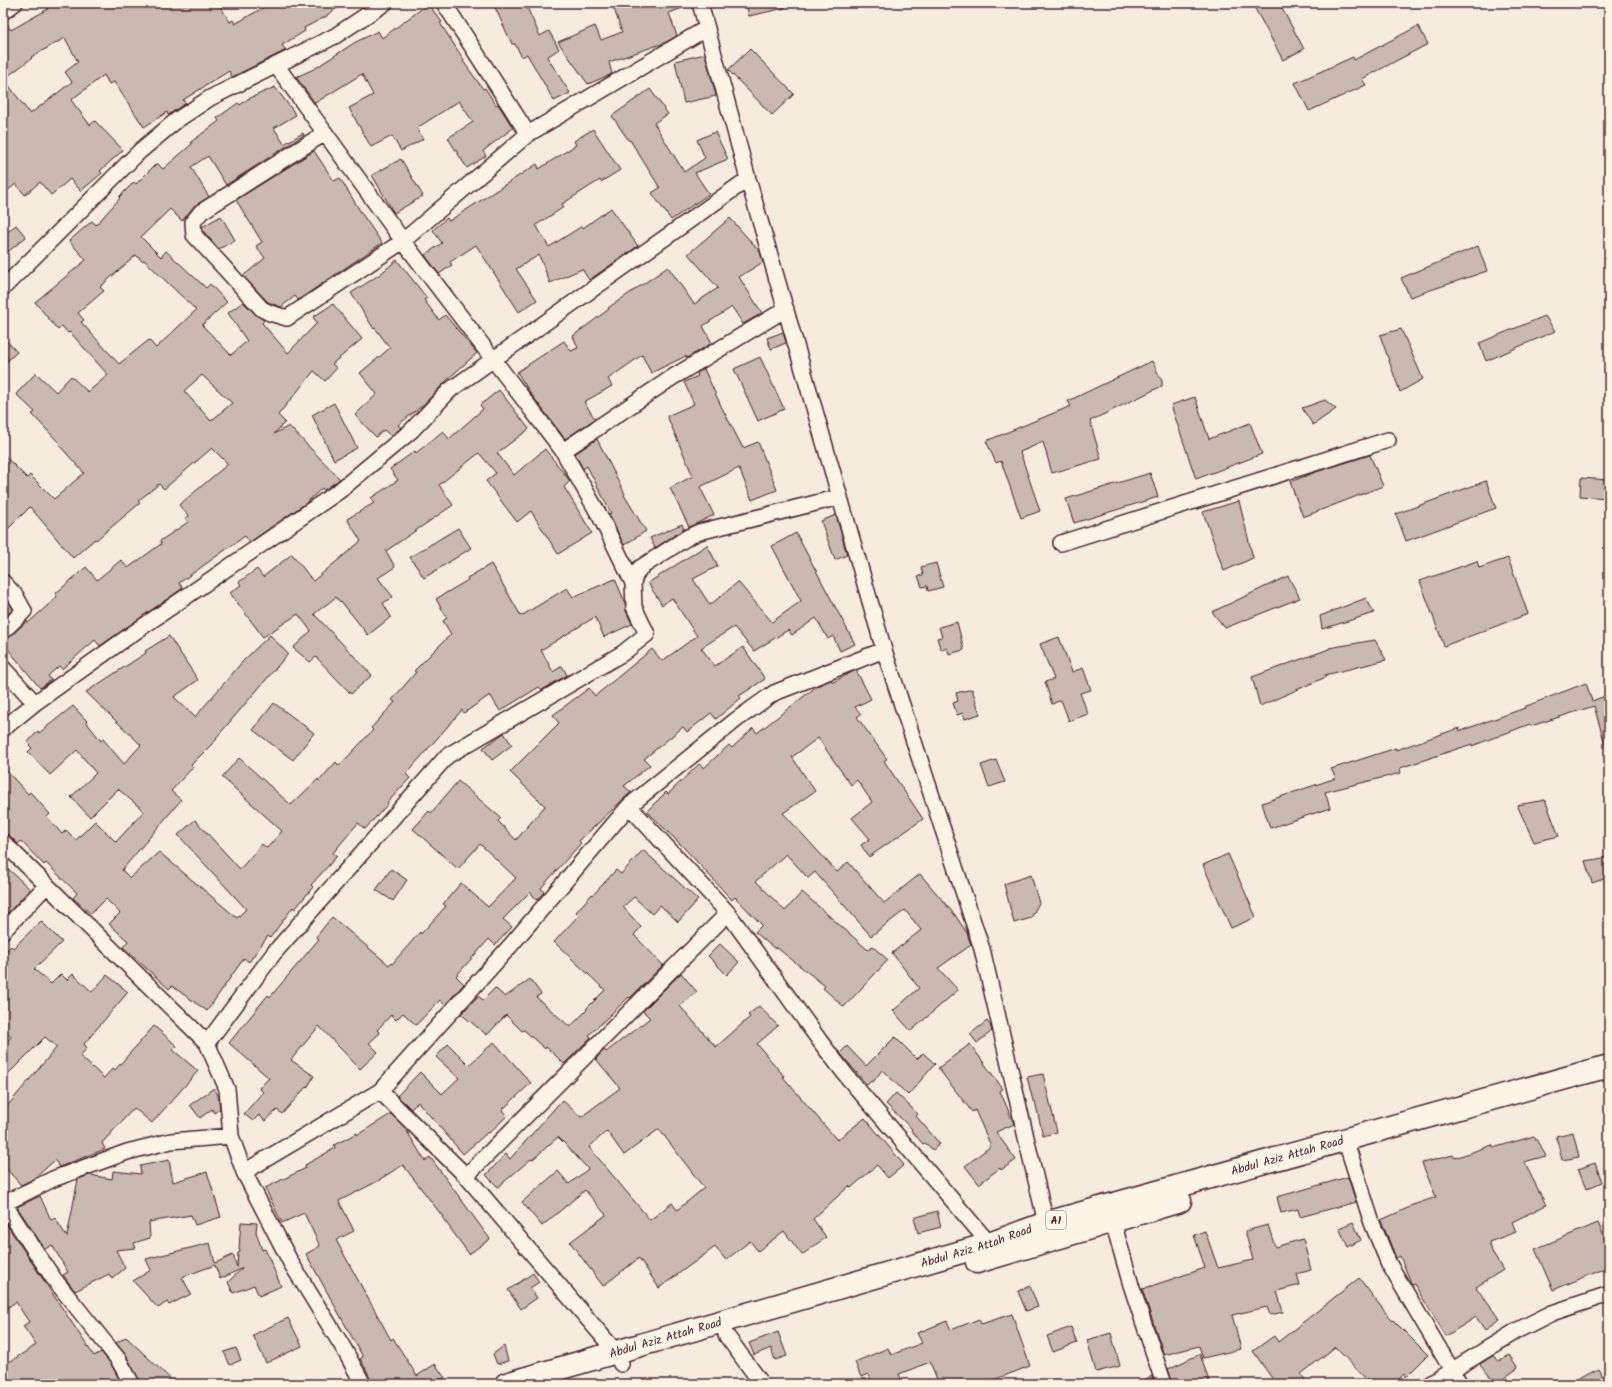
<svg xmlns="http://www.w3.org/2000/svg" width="1612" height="1387" viewBox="0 0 1612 1387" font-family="Kalam,sans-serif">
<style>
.building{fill:#cab9b1;stroke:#4a1f2b;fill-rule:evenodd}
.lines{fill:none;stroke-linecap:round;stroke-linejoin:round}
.street-casing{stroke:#4a1f2b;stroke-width:18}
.highway-casing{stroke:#4a1f2b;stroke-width:25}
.street{stroke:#fcf5e5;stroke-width:15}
.highway{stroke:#fcf5e5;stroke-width:22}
.labels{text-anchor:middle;stroke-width:3;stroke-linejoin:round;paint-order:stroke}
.shield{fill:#fcf5e5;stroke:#7f5f63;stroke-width:1}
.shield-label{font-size:11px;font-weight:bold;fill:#4a1f2b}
.street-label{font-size:12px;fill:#4a1f2b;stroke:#fcf5e5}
</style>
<rect width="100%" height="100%" fill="#f5ecde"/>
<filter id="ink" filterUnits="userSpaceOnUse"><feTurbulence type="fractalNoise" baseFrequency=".025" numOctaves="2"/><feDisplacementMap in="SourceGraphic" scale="8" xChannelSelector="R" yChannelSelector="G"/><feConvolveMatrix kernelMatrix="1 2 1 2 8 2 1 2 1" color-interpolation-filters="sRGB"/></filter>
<g filter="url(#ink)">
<!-- building -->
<path class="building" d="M45,3H218L230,22L233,20L235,24L264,7L261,3H345L327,15V16L304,28L305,31L282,45L286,50L232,77L229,71L183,100L186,103L168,115L167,112L144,127L114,82L109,84L104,75L71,100L90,125L95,121L123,150L100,171L102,173L81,191L70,179L51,195L40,182L25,195L16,184L3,194V21H5L11,30L48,9ZM65,38L78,62L65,72L72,82L30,114L4,79L32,58L31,57Z
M493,3H525L540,36L549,31L559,49L547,57L570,93L554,101L527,54L522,57L515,44H512Z
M612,3H691V5L669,13L677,36L664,43L609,62L612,74L588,84L558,42L595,26L601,40L622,32Z
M746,3H784L785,8L749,16Z
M1252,3H1279L1304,49L1283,60Z
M428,4L442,22L440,23L464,60L463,61L483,89L485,88L496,105L498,104L513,128L483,151L486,156L467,168L448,138L473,122L459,101L417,128L423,139L401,151L392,136L371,147L349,108L373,95L362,74L315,103L296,77L314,69L354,43L378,31L382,38Z
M1418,26L1428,44L1362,79L1366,85L1309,111L1295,83L1353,57L1354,60Z
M750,49L794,94L772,115L728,70Z
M705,54L716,96L684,103L675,61Z
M275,87L296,115L274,128L284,144L303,133L304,135L226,185L208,156L191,167L209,197L194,206L182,221L170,209L141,237L161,257L166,251L206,288L210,284L227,302L202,325L231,355L247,341L228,313L243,302L256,315L264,320L262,323L288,353L317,323L313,317L333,304L362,339L332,364L337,368L325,381L314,371L278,415L285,422L274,434L289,426L340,479L324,490L322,488L306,503L250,542L245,536L179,583L183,588L100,646L95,640L62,669L59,666L48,676L51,680L40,688L3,643V640L9,638L27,621L28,623L57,597L55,594L86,567L97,580L121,560L128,568L161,544L160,541L188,522L185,518L189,516L179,505L228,464L212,448L164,489L159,484L138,501L140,503L96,540L95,539L73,558L30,507L3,534V454L27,478L30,475L54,499L84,473L59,445L60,444L32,414L35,412L16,394L36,373L56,392L71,376L88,392L108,375L70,332L68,333L62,326L58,330L35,302L86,260L69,241L92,221L96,225L120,198L119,197L134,182L136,184L157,163L163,169L192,144L191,142L219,121L217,118L238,103L240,105L248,99ZM136,255L142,261L144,260L196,310L156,348L149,340L119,364L81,322L84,320L78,313L104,291L100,287ZM202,375L232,403L211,421L184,391Z
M650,89L668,114L654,123L684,172L705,158L697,140L715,132L728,159L695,173L709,194L671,220L652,193L660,188L630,140L629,141L612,116Z
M593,129L620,170L601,182L600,180L562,204L564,207L536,225L549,247L582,226L583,228L611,208L638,246L589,280L582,269L550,283L539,255L516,269L537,300L519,312L476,245L450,262L452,265L439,274L425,255L442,243L433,230L447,218L449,221L537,164L539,169L576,145L574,141Z
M314,151L334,181L340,178L362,214L382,243L298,300L295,296L281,307L268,302L243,276L265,258L256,246L262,242L236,200Z
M401,159L423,196L394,213L372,175Z
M221,216L235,240L219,249L203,231L202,227Z
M730,218L760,252L763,262L739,277L762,313L743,324L732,307L703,326L712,343L687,358L686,356L651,373L642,355L608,379L612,386L584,402L595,419L565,439L531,394L517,372L564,341L571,351L578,348L573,336L609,309L608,308L668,267L694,304L718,288L688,254Z
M16,225L26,237L3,256V236Z
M1478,246L1487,271L1410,297L1401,278Z
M397,260L427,298L424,300L439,320L445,315L477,353L447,380L423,405L398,425L401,428L391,436L384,430L376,437L355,415L377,394L360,373L390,348L375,328L374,329L351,293L379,275Z
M1545,316L1555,331L1486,361L1479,343Z
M1401,329L1423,379L1400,392L1380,335Z
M783,332L786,343L771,349L767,338Z
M3,337L17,352L3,365Z
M760,357L784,409L758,421L734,369Z
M1152,361L1162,381V386L1090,421L1101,459L1052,473L1043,442L1020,452L1040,511L1021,518L1001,461L996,463L986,441L1071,406L1068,401Z
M704,369L722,408L743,448L758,442L777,490L752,500L739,468L700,487L714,515L689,527L670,488L693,476L667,416L694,404L684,382L698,376L697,373Z
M499,390L529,429L497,453L514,475L545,449L570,481L564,487L592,533L558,554L531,511L517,522L486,481L496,473L479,453L439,485L453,505L386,551L395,567L378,578L393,597L383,603L391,617L368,635L341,601L340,602L336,597L314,614L372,675L351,694L316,657L310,662L293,648L311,631L298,614L263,637L230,593L241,585L239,582L257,569L263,577L292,554L313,581L361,541L347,519L374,503L371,498L398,480L390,469L415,451L416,453L443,431L449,439L483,409L480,405Z
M1195,397L1209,439L1250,423L1262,454L1196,479L1171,405Z
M1325,400L1336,409L1313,425L1302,408Z
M334,403L357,448L334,460L312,415Z
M597,439L625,494L624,495L646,531L624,545L609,514L611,513L587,466L583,469L575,454Z
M1370,455L1383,486L1303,517L1290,482L1316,472Z
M1150,473L1158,497L1074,523L1066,499Z
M1581,478L1609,480V498L1580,496Z
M1486,481L1496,508L1406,541L1396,514Z
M1239,501L1253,558L1224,571L1203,512Z
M836,515L847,555L835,560L821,521Z
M682,524L684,529L655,548L650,538Z
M458,528L471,548L424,578L410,557Z
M796,533L855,644L840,651L833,636L828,639L816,618L792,635L788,630L754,651L734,627L701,648L715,666L743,647L765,679L739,696L741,698L716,719L711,713L687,732L683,727L644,759L650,765L624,786L631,792L579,841L581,843L541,888L544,892L537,900L530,892L503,919L512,927L495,945L489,939L456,976L464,984L445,1005L440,1000L416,1025L403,1013L396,1020L391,1015L377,1030L380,1033L369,1043L378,1052L360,1069L319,1026L291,1060L314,1076L307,1088L306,1087L282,1114L277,1110L265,1121L259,1115L253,1121L244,1114L263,1092L259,1088L269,1078L229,1043L268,995L270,997L319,939L316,937L332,917L389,965L391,963L392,964L420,932L421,934L446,906L443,904L461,883L488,907L516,878L480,844L458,869L413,829L429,811L431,813L458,781L501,818L498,821L516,840L545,806L510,772L559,723L553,715L589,688L595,696L652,649L662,661L697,636L672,598L662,605L648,583L707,545L718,566L693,579L710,605L738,582L772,622L801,601L772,546Z
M1508,558L1528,614L1444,646L1420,581L1477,561L1479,568Z
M936,563L943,587L928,591L927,586L922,587L918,576L923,575L921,567Z
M491,564L521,616L567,588L573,597L615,579L625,602L626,611L632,624L604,637L595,617L541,650L553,672L562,666L567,675L542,690L539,687L500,711L490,695L464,713L462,710L406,774L410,778L387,803L388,804L365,829L358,823L333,853L337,856L311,885L313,887L295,909L293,907L270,938L268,936L249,962L244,958L207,1011L172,986L169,989L123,947L128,941L109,924L120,913L106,899L91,914L73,898L77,893L46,863L44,865L21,841L18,844L9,835L3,833V767L28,794L30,792L50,814L47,817L62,834L66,830L76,840L95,821L116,842L144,811L118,789L90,817L71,797L96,773L77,750L50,775L28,752L32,748L27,743L38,731L39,733L73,706L87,721L86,722L101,741L103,739L124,764L141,745L86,692L146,653L145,651L169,636L198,680L174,697L195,717L244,660L270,635L288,654L216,738L217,739L191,765L193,767L171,791L181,800L122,870L130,878L159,852L237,918L246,909L178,835L195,820L240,869L262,844L267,848L282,831L222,777L239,758L291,805L318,779L319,781L336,762L339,766L373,730L371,728L395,702L392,700L416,672L414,671L451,634L443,621L447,618L436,599L468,580L467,578Z
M1288,576L1300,598L1225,628L1212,612Z
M3,595L13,609L3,619Z
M1366,598L1374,613L1322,629L1320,616Z
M957,622L964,650L949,654L947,648L941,650L937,638L942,637L939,627Z
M1059,637L1072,672L1083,668L1091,690L1080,693L1088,714L1069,721L1061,700L1052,704L1045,682L1054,679L1040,644Z
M1375,640L1386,660L1325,675L1326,677L1260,706L1252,677L1329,649V648Z
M856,670L871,699L855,707L861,714L857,717L887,759L884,761L923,819L869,857L861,845L870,839L852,818L872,802L857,780L851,785L818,738L792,757L815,791L783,813L837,872L848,862L884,903L920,874L955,915L967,933L971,945L938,968L958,990L911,1031L893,1011L919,988L892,953L921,930L905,910L871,936L815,872L808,878L786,854L756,881L785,911L802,892L868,950L872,946L888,960L844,1007L823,988L825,986L776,947L775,949L755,932L762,925L735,897L732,900L687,851L647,811L666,792L668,794L699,764L704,768L729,745L732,748L753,728L757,733L817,686L831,680L833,682Z
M1586,683L1592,701L1605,696L1609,703V747L1606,748L1594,706L1531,726L1530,724L1472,746V744L1400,768L1401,773L1325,792L1330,808L1270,828L1262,803L1336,778L1331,769L1396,748V750L1459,728L1460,731L1525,708L1524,707Z
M972,689L980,714L965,719L963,713L957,715L953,703L958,701L956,693Z
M274,703L314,733L293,760L253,730Z
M504,733L512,745L492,760L483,748Z
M996,760L1005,782L989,787L981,765Z
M1545,800L1559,836L1534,842L1517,805Z
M643,850L698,900L678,922L660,905L652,914L634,897L623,907L641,927L634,935L663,965L630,998L629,997L589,1035L591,1037L564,1064L554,1054L546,1047L545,1049L524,1030L522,1031L506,1015L487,1035L461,1014L478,996L483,1000L495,988L505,997L530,979L541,994L536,997L570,1027L587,1010L586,1009L605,990L554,942L579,915L576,912L592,894L593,895L616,870L621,874Z
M1228,854L1256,917L1231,928L1203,865Z
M1609,857V877L1592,883L1585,861Z
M3,864L30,889L8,913L3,908Z
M391,869L407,880L393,901L376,890Z
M1031,875L1039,903L1031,918L1014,923L1004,884Z
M41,921L62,942L34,969L51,984L61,974L67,980L73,974L92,992L107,975L128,992L84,1044L87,1048L80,1056L104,1078L113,1068L115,1070L154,1026L177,1046L173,1050L198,1071L152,1123L134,1108L102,1143L105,1149L59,1167L55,1160L35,1178L21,1185L3,1165V1111L57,1047L45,1037L3,1079V1045L11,1037L3,1030V954L11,946L13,948Z
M720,944L739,962L727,975L708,956Z
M681,973L697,992L680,1006L716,1047L750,1017L748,1015L759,1006L778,1026L757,1044L784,1076L783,1077L837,1140L865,1118L904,1165L888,1178L877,1165L851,1188L849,1186L813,1219L826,1237L802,1255L784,1231L758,1251L750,1241L726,1260L715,1247L659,1288L639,1258L603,1286L570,1242L606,1215L585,1190L542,1226L522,1202L558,1171L569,1184L588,1169L566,1145L558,1137L532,1160L531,1159L498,1187L486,1175L506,1154L510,1159L562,1100L581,1117L620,1088L596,1059L604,1050L606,1052L650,1018L643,1011ZM659,1129L704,1188L677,1210L672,1203L650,1220L589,1147L607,1131L624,1155Z
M987,1021L990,1025L992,1031L977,1043L970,1034Z
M895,1037L917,1059L923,1053L935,1064L908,1095L882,1070L873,1082L871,1081L867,1085L840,1053L847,1046L866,1066Z
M494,1042L531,1083L502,1110L507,1116L489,1133L488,1132L463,1154L418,1102L411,1109L397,1096L420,1072L442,1094L459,1078L436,1057L448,1044L469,1065Z
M970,1044L1003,1089L1000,1091L1014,1124L996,1132L1016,1160L1001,1170L1000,1168L979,1184L965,1166L991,1146L975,1110L972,1112L938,1068Z
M1043,1074L1057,1132L1043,1136L1035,1101H1033L1027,1077Z
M214,1088L218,1095L220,1109L214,1113L212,1109L200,1118L190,1105Z
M896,1093L918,1114L916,1116L940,1144L933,1150L925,1143L923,1144L911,1130L912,1129L886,1104Z
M391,1114L405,1128L425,1161L430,1157L490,1239L469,1254L442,1217H443L403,1165L380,1179V1180L339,1201L354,1231L336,1240L391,1340L393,1338L417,1376L435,1364L445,1378L422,1384H372L367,1371L360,1359L363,1357L306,1254L320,1246L304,1213L282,1223L265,1188L306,1168L305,1165L335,1148L334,1145L357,1133V1135Z
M1573,1132L1579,1157L1562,1160L1556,1136Z
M1534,1136L1546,1156L1524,1162L1546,1205L1512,1222L1516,1232L1489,1242L1493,1254L1503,1270L1476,1287L1500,1320L1485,1330L1476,1317L1446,1336L1414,1284L1412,1285L1400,1256L1396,1258L1381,1220L1410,1207V1206L1436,1197L1422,1163L1453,1155L1455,1158L1492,1145L1493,1148Z
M169,1160L173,1182L207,1172L221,1217L195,1225L191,1215L149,1222L150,1238L134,1243L136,1248L116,1250L125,1268L112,1279L109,1274L75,1291L63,1275L68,1272L52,1245L45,1249L17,1207L40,1196L51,1220L55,1218L67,1237L78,1179L90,1175L112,1179L113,1171L141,1174L140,1166Z
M1595,1163L1602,1182L1586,1189L1578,1169Z
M1348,1177L1356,1202L1300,1217L1298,1209L1281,1213L1277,1197Z
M937,1211L941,1227L918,1233L914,1218Z
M3,1219L94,1356L101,1352L111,1364L119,1379L111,1384H3V1366L36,1345L23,1326L29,1322L16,1302L3,1310Z
M241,1222L257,1223L256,1232L262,1250L265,1249L281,1286L259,1296L254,1285L233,1293L228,1282L243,1268L220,1279L215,1265L182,1277L191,1294L169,1305L167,1302L158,1308L133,1281L151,1270L146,1259L210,1243L215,1263L233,1255L237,1267L238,1253L240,1252L239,1248Z
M1353,1222L1361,1240L1348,1247L1339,1228Z
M1598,1223L1609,1248V1267L1553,1290L1535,1249Z
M1268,1225L1275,1247L1303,1239L1311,1270L1297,1274L1300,1285L1277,1291L1283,1312L1270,1315L1267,1307L1232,1315L1241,1349L1203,1358L1199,1346L1164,1355L1142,1289L1205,1268L1194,1235L1205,1231L1218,1268L1253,1260L1245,1231Z
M533,1273L539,1282L530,1288L537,1298L521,1309L508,1290Z
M1359,1278L1385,1312L1428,1355L1406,1377L1404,1374L1394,1384H1371L1335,1347L1301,1374L1308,1384H1276L1253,1351L1274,1336L1278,1342Z
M1030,1286L1038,1307L1026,1311L1018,1291Z
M1012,1314L1030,1366L983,1384H939L930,1362L899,1374L903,1384H873L868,1374L861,1377L855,1362L888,1348L891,1355L922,1343L917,1333L947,1321L951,1330L979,1319L981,1324Z
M288,1318L302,1346L266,1363L253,1335Z
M1071,1327L1077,1343L1053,1352L1047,1336Z
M778,1332L787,1356L775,1360L771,1348L754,1355L749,1343Z
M1111,1333L1120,1366L1096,1372L1087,1340Z
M126,1337L176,1384H141L126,1355L116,1343Z
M504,1346L508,1361L497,1364L493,1354Z
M236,1348L241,1360L230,1365L224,1352Z
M1200,1354L1210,1384H1173L1168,1369Z
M1494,1355L1499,1362L1509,1355L1518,1368L1496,1384L1480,1364Z
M1598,1368L1607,1384H1568Z
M1152,1376L1155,1384H1135Z"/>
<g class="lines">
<defs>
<path id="street" d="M444,3L528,134
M700,3L748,179L884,650L982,949L1046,1223
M3,12L15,3
M276,65L403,241L563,451L601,518L633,583
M325,133L201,212L193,222L194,235L262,309L270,313L287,318L403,241L528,134L707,28
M3,288L140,151L177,120L210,98L335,36L385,3
M563,451L673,377L786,309
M1061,543L1388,440
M3,582L15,595L24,611L3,631
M3,668L35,703
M3,729L35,703L132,634L339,491L411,431L450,390L748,179
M629,806L728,913L822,1044L849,1079L994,1249
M3,842L207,1043L227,1089L231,1136L244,1172L291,1263L344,1349L363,1384
M3,931L47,885
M207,1043L274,953L447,756L623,653L647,634L634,607L633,583L635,576L640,568L688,537L699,532L840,497
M380,1091L466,1176L616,1352L621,1364
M1348,1148L1372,1223L1389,1264L1460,1384
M244,1172L380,1091L511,945L629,806L736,720L774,693L884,650
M466,1176L728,913
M3,1204L53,1179L127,1152L171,1141L231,1136
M4,1204L54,1279L118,1359L132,1384
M1113,1222L1131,1285L1164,1384
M726,1335L762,1384
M1430,1384L1518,1330L1552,1313L1609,1294"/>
<g id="highway">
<path d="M977,1262L1180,1201"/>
<path id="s1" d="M506,1384L989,1244L1046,1223L1609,1066"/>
</g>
</defs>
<!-- street casing -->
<use href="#street" class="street-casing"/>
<!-- highway casing -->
<use href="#highway" class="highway-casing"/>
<!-- street -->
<use href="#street" class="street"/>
<!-- highway -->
<use href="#highway" class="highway"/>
</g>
</g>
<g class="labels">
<!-- shield labels -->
<rect class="shield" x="1046" y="1211" width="20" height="18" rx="3"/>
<g class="shield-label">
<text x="1056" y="1224">A1</text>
</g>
<!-- street labels -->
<g class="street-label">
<text dy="4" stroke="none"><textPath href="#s1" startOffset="814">Abdul Aziz Attah Road</textPath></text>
<text dy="4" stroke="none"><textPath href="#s1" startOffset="490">Abdul Aziz Attah Road</textPath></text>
<text dy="4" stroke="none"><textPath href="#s1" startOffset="166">Abdul Aziz Attah Road</textPath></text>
</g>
</g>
<!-- margin -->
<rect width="1612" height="1387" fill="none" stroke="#fcf5e5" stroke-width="16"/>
<rect x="8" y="8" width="1596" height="1371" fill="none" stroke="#4a1f2b" stroke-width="1.5" filter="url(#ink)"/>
</svg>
